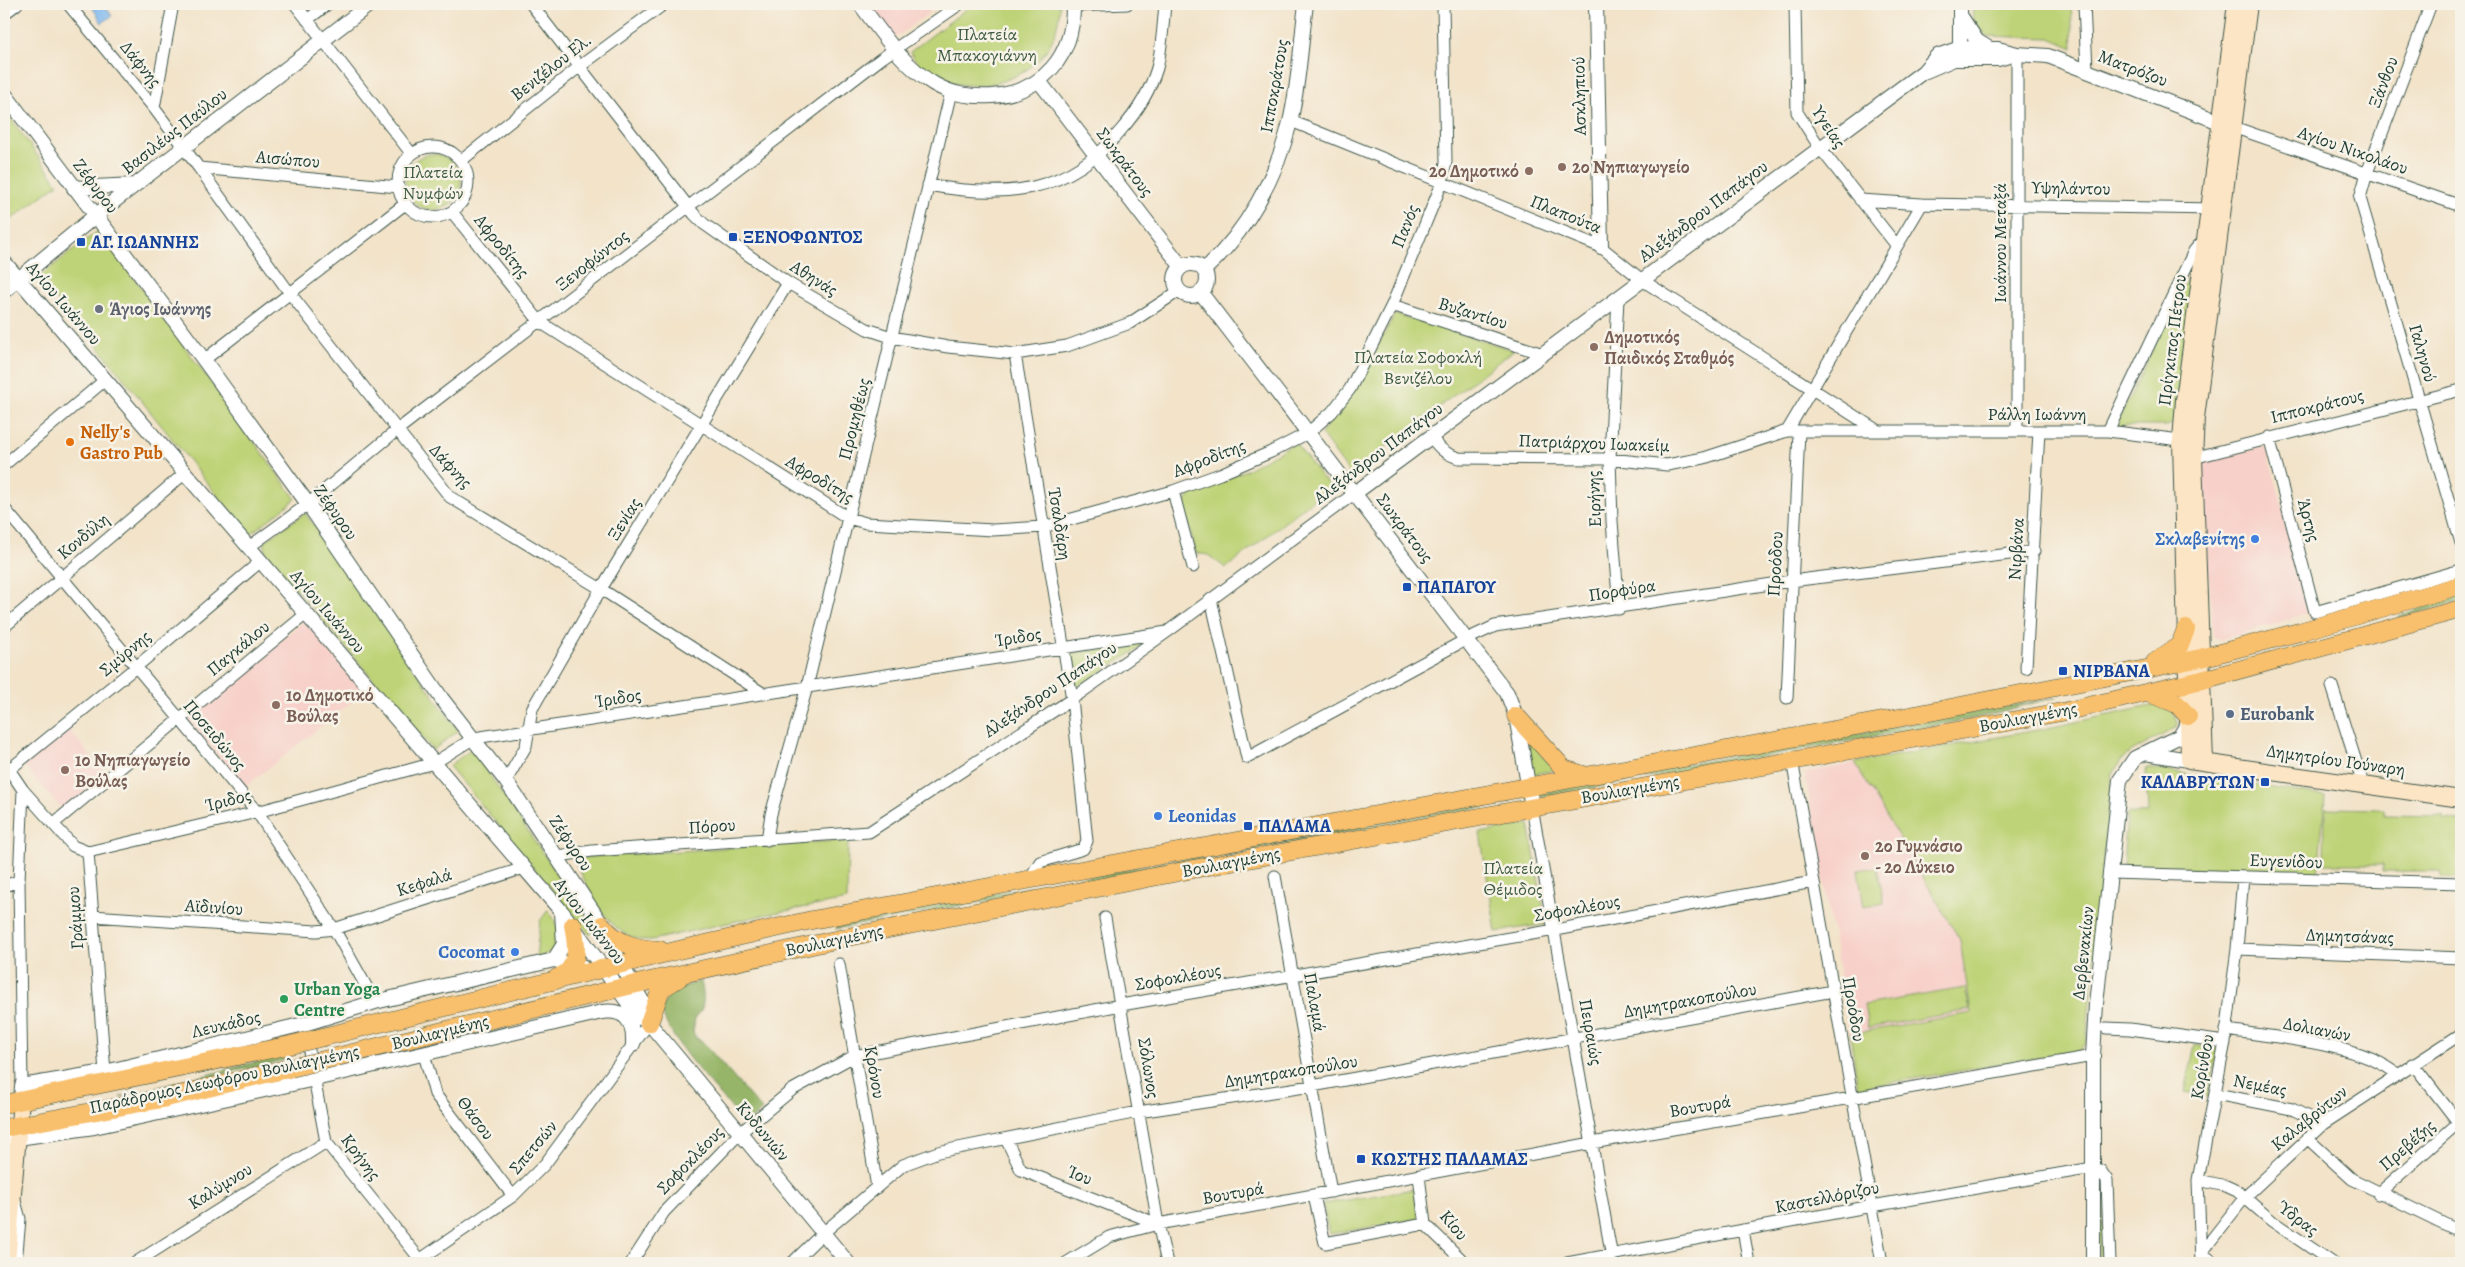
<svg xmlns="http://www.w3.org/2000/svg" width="2465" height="1267" viewBox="0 0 2465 1267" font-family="Alegreya,serif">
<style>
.built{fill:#f7d0c9}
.green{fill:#bed377;stroke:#6e8856}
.forest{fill:#96b568;stroke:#5a794e}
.water{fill:#7db7ee;stroke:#4e7a91}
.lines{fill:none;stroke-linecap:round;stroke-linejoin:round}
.minor-casing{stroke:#3f564a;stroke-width:13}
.tertiary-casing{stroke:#3f564a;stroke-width:16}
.secondary-casing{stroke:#3f564a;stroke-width:18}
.primary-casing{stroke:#3f564a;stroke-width:19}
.minor{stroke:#fff;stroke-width:11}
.tertiary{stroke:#fff;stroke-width:14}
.secondary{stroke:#fce5c4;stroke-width:16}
.primary{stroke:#f8bf6c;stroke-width:18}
.primary-bridge-casing{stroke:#3f564a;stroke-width:19;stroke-linecap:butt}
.primary-bridge{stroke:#f8bf6c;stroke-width:18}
.education-dot{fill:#8d6e63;stroke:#f7f3e8;stroke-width:2}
.transit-dot{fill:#1a4fb4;stroke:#f7f3e8;stroke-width:2}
.worship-dot{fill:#6b7280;stroke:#f7f3e8;stroke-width:2}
.food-dot{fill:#e8710a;stroke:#f7f3e8;stroke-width:2}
.shop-dot{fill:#3f7fe0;stroke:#f7f3e8;stroke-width:2}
.service-dot{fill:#5c6f8a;stroke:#f7f3e8;stroke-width:2}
.leisure-dot{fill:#2e9e5b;stroke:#f7f3e8;stroke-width:2}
.labels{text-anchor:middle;stroke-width:5;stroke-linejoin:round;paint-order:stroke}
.park-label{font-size:18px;fill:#3f5b41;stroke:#f7f3e8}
.street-label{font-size:18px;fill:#1f3d34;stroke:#f7f3e8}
.education-label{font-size:18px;font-weight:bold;fill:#785e54;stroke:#f7f3e8;text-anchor:start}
.transit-label{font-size:18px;font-weight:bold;fill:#164399;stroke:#f7f3e8;text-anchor:start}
.worship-label{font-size:18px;font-weight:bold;fill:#5b616d;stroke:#f7f3e8;text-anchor:start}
.food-label{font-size:18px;font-weight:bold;fill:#c56008;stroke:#f7f3e8;text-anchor:start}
.shop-label{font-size:18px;font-weight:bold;fill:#366cbe;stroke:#f7f3e8;text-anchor:end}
.service-label{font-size:18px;font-weight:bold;fill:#4e5e75;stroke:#f7f3e8;text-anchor:start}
.leisure-label{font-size:18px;font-weight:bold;fill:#27864d;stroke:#f7f3e8;text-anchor:start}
</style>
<rect width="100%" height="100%" fill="#f7f3e8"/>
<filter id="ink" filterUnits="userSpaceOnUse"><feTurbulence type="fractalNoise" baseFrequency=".02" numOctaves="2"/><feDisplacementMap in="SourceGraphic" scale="10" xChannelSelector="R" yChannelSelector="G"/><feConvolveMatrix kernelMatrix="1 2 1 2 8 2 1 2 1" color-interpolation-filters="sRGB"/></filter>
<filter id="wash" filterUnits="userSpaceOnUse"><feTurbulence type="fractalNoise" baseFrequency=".0096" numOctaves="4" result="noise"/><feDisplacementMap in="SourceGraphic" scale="20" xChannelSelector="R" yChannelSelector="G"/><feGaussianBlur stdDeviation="1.12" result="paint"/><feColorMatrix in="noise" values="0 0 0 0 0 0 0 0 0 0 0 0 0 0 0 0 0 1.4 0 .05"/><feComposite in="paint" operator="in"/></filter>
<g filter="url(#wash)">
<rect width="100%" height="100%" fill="#f2e3c9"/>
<!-- built -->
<path class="built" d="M870,4H940L895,38Z
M2266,447L2312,612L2221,640L2213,636L2201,460Z
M305,620L365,691L245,787L187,719Z
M68,728L106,775L64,812L23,764Z
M1855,763L1960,940L1971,1013L1850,1034L1805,773Z"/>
<!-- green -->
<path class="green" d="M973,4H1060C1059,19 1057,34 1048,48C1020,93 938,101 910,52Z
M1972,4H2071L2073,48L2050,38L1986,36L1973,20Z
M4,109L58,184L4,225Z
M405 182a28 28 0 1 1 56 0a28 28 0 1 1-56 0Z
M99,230L296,499L249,535L71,313L35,280Z
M2194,264L2174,423L2167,426H2116Z
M1395,314L1514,350L1350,474L1321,434L1363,373Z
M1295,443L1330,487L1226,568L1208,555L1196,553L1184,506L1191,493L1246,470Z
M305,513L458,731L433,750L265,552V541Z
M1140,643L1142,647L1073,689L1068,654Z
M2155,705L2173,712L2178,722L2177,727L2130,753L2123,758L2112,774L2086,1042L2079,1051L1858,1088L1850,1034L1971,1013L1960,940L1855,763L2043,729Z
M1532,742L1555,770L1534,774L1528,743Z
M472,749L595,930L589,934L449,766Z
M2146,768L2325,796L2318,875L2123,866L2127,813L2148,814Z
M2325,808L2384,809V815L2443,816V820L2461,821V878H2442L2441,871H2383V864H2324Z
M1529,824L1546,924L1496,932L1480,833Z
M848,840L847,900L768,914L647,941C606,935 595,898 577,866V859L588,857Z
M1877,867L1884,903L1864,907L1858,870Z
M548,910C564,931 563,950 536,958L540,921Z
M1965,988L1970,1010L1868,1028L1864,1005Z
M2195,1044L2218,1049L2208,1097L2185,1092Z
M2097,1185H2101L2105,1263H2099Z
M1414,1189L1419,1219L1329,1234L1323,1204Z"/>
<!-- forest -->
<path class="forest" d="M2461,594V601L2399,618V616Z
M2057,697L1975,718L1542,797L1538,794L1655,770Z
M1512,798V802L836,929V927L890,913Z
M701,981C704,995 706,1008 695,1018L693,1032L696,1038L701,1040L762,1110L746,1125C721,1094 674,1048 661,1011L670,991Z
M284,1055L285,1060L120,1097Z"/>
<!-- water -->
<path class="water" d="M93,4H104L112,16L102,23L91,5Z"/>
</g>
<g filter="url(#ink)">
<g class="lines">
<defs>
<path id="minor" d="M68,4L154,108L199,168L398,187
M295,4L411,153
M531,4L694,214L704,224L788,283L867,329L891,337L948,347L1015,354L1067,346L1130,323L1179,291
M1795,4L1797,112L1820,148L1897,246
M2084,4L2087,70
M2431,4L2367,173L2360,198L2461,543
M1073,6L1127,4
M4,14L17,4
M307,20L328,4
M154,108L173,4
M1291,121L1601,247L1642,280L1878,431
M2233,127L2461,206
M398 182a35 35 0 1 1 70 0a35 35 0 1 1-70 0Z
M462,160L579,67L664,4
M199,168L289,292L450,497L601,589L764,694
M928,185C1005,199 1069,194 1121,130C1137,112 1150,91 1157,68C1162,48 1163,25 1165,4
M1860,200L1922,204L2216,209
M452,212L540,322L848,518L866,523L993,530L1043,527L1173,491L1220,474L1271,452L1308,433L1332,412L1350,389L1392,305L1442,183L1446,162L1443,4
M1618,298L1610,459L1612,521L1619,609
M1392,305L1543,354
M1015,354L1072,699L1087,841L1083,849L1040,862L1030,878
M204,360L405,204
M1787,431L1922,204
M2017,431V54
M2108,431L2194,251L2199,245L2204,244
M1431,437C1439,448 1445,454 1459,458L1610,459L1667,465L1704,458L1787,431H2108L2188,441
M2269,437L2315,612L2461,570
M2189,459L2461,390
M4,465L105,380
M1173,491L1193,567
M4,508L257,812L334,929L375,1002
M249,547L308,504L396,431L882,58L960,4
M1211,599L1247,758L1467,639L1495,626L1791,581L2034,551
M4,627L185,473
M2026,668L2039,431
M2332,686L2363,784
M1787,698L1799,432
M1792,760L1882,1263
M4,762L23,790L73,846L88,852L105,1072
M10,769L136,667L261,561
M506,781L526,746L532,709L601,589L788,283
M1532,807L1613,1263
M53,824L306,614
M767,840L771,814L807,687L951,92
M88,852L257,812L434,763L474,738L1167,632
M558,856L592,851L869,832L1072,699L1167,632L1355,493
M2110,873L2461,883
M1275,876L1331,1192
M4,886L19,881
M92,916L316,931L334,929L524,868
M1105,918L1158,1224L1167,1263
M2237,949L2461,958
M839,964L877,1187
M304,1024L326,1142L423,1263
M2106,1028L2130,1029L2225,1042
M2226,1030C2273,1037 2362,1044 2397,1074
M424,1054L435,1094L513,1196
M2413,1064L2461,1126
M22,1086L19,881L23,790
M2216,1094L2292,1109L2323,1124
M2307,1138L2352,1179L2461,1232
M1006,1139L1021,1170L1158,1224
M1419,1176L1425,1224L1465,1263
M2198,1180L2226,1186L2237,1191L2272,1221L2333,1263
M2378,1194L2458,1123
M1314,1196L1325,1243L1425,1224
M15,1201L20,1219L16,1263
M1743,1230L1749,1263
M2201,1253L2245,1197L2323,1124L2461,1034
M2201,1253L2215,1263
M135,1263L326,1142
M415,1263L513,1196L545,1164L649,1023
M631,1263L664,1212L740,1133L792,1090L854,1056L1121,1005L1555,930L1813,882
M792,1263L823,1233L903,1165L938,1152L1138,1112L1312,1086L1833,991
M1066,1263L1109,1237L1158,1224L1592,1143L2093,1056
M1567,1263L1872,1206L2093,1168L2100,1170L2107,1180L2110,1263
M2201,1263L2198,1180L2225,1042L2237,949L2243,877"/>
<path id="tertiary" d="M860,4C882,33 902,65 934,84C953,95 971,97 992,96C1044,92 1074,55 1073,4
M1596,4L1601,247
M1960,4V55
M1960,15L1977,41L1990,49
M1926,71L1954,59H1998L2016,54
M1039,81L1181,266
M4,93L204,360L308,504L442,699L506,781L602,925L621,964L646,1008L649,1023
M74,188L135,185
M4,262L562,912L638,1016L649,1023L848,1263
M1175 280a16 16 0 1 1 32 0a16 16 0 1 1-32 0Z
M1204,270C1246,233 1277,176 1290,122C1299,85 1301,42 1306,4
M4,291L95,216L370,4
M1201,293L1507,693L1516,716L1532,807
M1355,493L1923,72L1937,56L1960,48L1998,49L2017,54L2048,56L2230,126
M2145,753L2189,760
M554,960L564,944L562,912
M21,1100L22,1086L105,1072L304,1024L375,1002L554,960L582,967
M4,1140L94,1127L315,1079L602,1012C626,1009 634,1022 633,1044
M2093,1263V1056L2096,1004L2120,780L2135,758L2180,736L2188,723"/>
<path id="secondary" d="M2236,4L2184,400L2181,441L2189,760L2461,799
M2205,762L2194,458L2196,418L2249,4
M7,1263L21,1100"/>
<path id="primary" d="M2155,662L2180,645L2186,629
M2149,693L2177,704L2188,716
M1516,716L1564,769L1584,775
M602,925C617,944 637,949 660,950
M557,978C581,969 577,945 573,925
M649,1023L661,989L679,978
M323,1037L683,949L812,920L1920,714L2201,658L2299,632L2461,585
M328,1059L632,985L853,936L1204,867L2067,711L2202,680L2461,609
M4,1104L286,1046
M4,1128L162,1099L291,1068"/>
</defs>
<!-- minor casing -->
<use href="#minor" class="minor-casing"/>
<!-- tertiary casing -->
<use href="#tertiary" class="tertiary-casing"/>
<!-- secondary casing -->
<use href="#secondary" class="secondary-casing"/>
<!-- primary casing -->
<use href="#primary" class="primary-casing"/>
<!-- minor -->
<use href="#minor" class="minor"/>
<!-- tertiary -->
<use href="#tertiary" class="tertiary"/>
<!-- secondary -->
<use href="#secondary" class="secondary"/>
<!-- primary -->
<use href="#primary" class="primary"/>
<defs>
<path id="primary-bridge" d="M286,1046L323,1037
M291,1068L328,1059"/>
</defs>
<!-- primary-bridge casing -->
<use href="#primary-bridge" class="primary-bridge-casing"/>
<!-- primary-bridge -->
<use href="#primary-bridge" class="primary-bridge"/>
</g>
</g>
<!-- markers -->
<g class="education-dot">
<circle cx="1562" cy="167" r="5"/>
<circle cx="1529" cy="171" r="5"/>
<circle cx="1594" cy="347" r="5"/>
<circle cx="276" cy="705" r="5"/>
<circle cx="65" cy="770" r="5"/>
<circle cx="1865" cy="856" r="5"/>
</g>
<g class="transit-dot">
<rect x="728" y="232" width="10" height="10" rx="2.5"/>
<rect x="76" y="237" width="10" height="10" rx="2.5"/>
<rect x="1402" y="582" width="10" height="10" rx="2.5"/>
<rect x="2058" y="666" width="10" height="10" rx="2.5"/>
<rect x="2260" y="777" width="10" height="10" rx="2.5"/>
<rect x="1243" y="821" width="10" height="10" rx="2.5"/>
<rect x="1356" y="1154" width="10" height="10" rx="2.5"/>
</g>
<circle class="worship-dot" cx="99" cy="309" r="5"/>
<circle class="food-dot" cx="70" cy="442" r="5"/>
<g class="shop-dot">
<circle cx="2255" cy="539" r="5"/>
<circle cx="1158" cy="816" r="5"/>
<circle cx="515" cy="952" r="5"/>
</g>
<circle class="service-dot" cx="2230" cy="714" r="5"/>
<circle class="leisure-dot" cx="284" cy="999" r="5"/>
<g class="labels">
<!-- park labels -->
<g class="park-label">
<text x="987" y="40">Πλατεία<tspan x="987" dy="21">Μπακογιάννη</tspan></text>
<text x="433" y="178">Πλατεία<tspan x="433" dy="21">Νυμφών</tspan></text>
<text x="1418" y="363">Πλατεία Σοφοκλή<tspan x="1418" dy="21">Βενιζέλου</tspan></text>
<text x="1513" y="874">Πλατεία<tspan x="1513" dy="21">Θέμιδος</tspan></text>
</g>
<!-- street labels -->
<g class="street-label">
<text transform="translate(141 64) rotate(51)" y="6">Δάφνης</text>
<text transform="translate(551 67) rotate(-38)" y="6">Βενιζέλου Ελ.</text>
<text transform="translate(2133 68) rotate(21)" y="6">Ματρόζου</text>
<text transform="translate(2383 82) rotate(-69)" y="6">Ξάνθου</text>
<text transform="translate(1274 86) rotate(-80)" y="6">Ιπποκράτους</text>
<text transform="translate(1579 96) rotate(-91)" y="6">Ασκληπιού</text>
<text transform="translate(1829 127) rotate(57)" y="6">Υγείας</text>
<text transform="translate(174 131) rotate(-38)" y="6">Βασιλέως Παύλου</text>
<text transform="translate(2353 150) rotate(19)" y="6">Αγίου Νικολάου</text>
<text transform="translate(288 159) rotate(5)" y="6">Αισώπου</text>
<text transform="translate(1125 162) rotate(53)" y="6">Σωκράτους</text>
<text transform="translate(96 186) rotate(53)" y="6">Ζέφυρου</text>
<text transform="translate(2071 188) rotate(1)" y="6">Υψηλάντου</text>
<text transform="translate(1703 211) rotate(-37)" y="6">Αλεξάνδρου Παπάγου</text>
<text transform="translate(1566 214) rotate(22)" y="6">Πλαπούτα</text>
<text transform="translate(1405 226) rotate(-68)" y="6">Πανός</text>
<text transform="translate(2000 243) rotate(-90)" y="6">Ιωάννου Μεταξά</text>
<text transform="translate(502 246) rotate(51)" y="6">Αφροδίτης</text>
<text transform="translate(592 260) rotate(-38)" y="6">Ξενοφώντος</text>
<text transform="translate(814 278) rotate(32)" y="6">Αθηνάς</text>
<text transform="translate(64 303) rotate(49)" y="6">Αγίου Ιωάννου</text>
<text transform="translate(1473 313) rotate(17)" y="6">Βυζαντίου</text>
<text transform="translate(2172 340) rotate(-83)" y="6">Πρίγκιπος Πέτρου</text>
<text transform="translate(2423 353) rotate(74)" y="6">Γαληνού</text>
<text transform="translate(2317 406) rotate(-14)" y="6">Ιπποκράτους</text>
<text x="2037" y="420">Ράλλη Ιωάννη</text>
<text transform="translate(854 419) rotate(-76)" y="6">Προμηθέως</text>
<text transform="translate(1594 443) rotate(2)" y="6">Πατριάρχου Ιωακείμ</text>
<text transform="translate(1378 453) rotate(-37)" y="6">Αλεξάνδρου Παπάγου</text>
<text transform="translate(1209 458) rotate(-21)" y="6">Αφροδίτης</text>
<text transform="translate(451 466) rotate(47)" y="6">Δάφνης</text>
<text transform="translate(820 479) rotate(31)" y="6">Αφροδίτης</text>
<text transform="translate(1594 499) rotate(-92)" y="6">Ειρήνης</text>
<text transform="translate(336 512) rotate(55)" y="6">Ζέφυρου</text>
<text transform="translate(624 519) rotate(-58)" y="6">Ξενίας</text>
<text transform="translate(2309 520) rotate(75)" y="6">Άρτης</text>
<text transform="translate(1060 524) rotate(81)" y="6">Τσαλδάρη</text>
<text transform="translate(1405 528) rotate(53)" y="6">Σωκράτους</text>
<text transform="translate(83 536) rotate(-40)" y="6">Κονδύλη</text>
<text transform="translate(2016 549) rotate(-87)" y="6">Νιρβάνα</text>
<text transform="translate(1775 564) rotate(-87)" y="6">Προόδου</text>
<text transform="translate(1622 590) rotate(-9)" y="6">Πορφύρα</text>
<text transform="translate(328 611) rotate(49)" y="6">Αγίου Ιωάννου</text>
<text transform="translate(1018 637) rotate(-9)" y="6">Ίριδος</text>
<text transform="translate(238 648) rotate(-40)" y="6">Παγκάλου</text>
<text transform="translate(125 653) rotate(-40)" y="6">Σμύρνης</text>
<text transform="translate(1050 689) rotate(-34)" y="6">Αλεξάνδρου Παπάγου</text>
<text transform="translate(618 698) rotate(-9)" y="6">Ίριδος</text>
<text transform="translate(2028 717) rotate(-11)" y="6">Βουλιαγμένης</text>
<text transform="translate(215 735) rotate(50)" y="6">Ποσειδώνος</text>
<text transform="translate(2336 760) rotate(8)" y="6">Δημητρίου Γούναρη</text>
<text transform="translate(1630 789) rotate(-10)" y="6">Βουλιαγμένης</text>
<text transform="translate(228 800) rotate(-14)" y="6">Ίριδος</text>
<text transform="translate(712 826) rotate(-4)" y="6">Πόρου</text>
<text transform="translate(571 843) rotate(56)" y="6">Ζέφυρου</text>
<text transform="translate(2286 861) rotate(2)" y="6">Ευγενίδου</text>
<text transform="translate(1231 862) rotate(-11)" y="6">Βουλιαγμένης</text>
<text transform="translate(424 882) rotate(-18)" y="6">Κεφαλά</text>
<text transform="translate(214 907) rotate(4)" y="6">Αϊδινίου</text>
<text transform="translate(1577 908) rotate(-10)" y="6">Σοφοκλέους</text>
<text transform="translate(75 918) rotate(-94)" y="6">Γράμμου</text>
<text transform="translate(590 921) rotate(52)" y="6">Αγίου Ιωάννου</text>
<text transform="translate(2350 936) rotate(2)" y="6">Δημητσάνας</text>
<text transform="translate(834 940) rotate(-12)" y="6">Βουλιαγμένης</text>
<text transform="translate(2083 953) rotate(-84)" y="6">Δερβενακίων</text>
<text transform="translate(1178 977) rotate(-10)" y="6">Σοφοκλέους</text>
<text transform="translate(1690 1000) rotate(-10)" y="6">Δημητρακοπούλου</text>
<text transform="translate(1315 1002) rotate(80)" y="6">Παλαμά</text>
<text transform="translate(1854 1009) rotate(80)" y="6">Προόδου</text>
<text transform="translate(226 1024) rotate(-13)" y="6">Λευκάδος</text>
<text transform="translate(2317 1029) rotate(11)" y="6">Δολιανών</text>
<text transform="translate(440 1032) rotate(-14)" y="6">Βουλιαγμένης</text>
<text transform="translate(1591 1032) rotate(80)" y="6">Πειραιώς</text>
<text transform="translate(2202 1067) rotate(-80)" y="6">Κορίνθου</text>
<text transform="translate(1149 1068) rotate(81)" y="6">Σόλωνος</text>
<text transform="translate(1291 1071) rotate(-9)" y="6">Δημητρακοπούλου</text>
<text transform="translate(875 1072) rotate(80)" y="6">Κρόνου</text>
<text transform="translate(224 1079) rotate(-12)" y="6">Παράδρομος Λεωφόρου Βουλιαγμένης</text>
<text transform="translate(2260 1085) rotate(11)" y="6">Νεμέας</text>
<text transform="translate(1700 1106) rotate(-10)" y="6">Βουτυρά</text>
<text transform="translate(476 1118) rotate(53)" y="6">Θάσου</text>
<text transform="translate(2309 1118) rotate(-39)" y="6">Καλαβρύτων</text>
<text transform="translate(763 1131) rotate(50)" y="6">Κυδωνιών</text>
<text transform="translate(2407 1145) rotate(-41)" y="6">Πρεβέζης</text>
<text transform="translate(533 1147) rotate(-50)" y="6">Σπετσών</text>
<text transform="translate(361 1157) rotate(53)" y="6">Κρήνης</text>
<text transform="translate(690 1160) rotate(-46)" y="6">Σοφοκλέους</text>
<text transform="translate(1080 1175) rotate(21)" y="6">Ίου</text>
<text transform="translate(220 1186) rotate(-32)" y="6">Καλύμνου</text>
<text transform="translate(1233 1193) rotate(-10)" y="6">Βουτυρά</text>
<text transform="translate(1827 1197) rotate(-11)" y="6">Καστελλόριζου</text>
<text transform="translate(2298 1218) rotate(37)" y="6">Ύδρας</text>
<text transform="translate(1454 1225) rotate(50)" y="6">Κίου</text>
</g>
<!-- education labels -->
<g class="education-label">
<text x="1572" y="173">2ο Νηπιαγωγείο</text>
<text x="1519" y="177" text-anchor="end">2ο Δημοτικό</text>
<text x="1604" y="343">Δημοτικός<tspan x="1604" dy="21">Παιδικός Σταθμός</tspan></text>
<text x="286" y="701">1ο Δημοτικό<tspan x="286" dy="21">Βούλας</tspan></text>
<text x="75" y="766">1ο Νηπιαγωγείο<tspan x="75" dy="21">Βούλας</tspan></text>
<text x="1875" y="852">2ο Γυμνάσιο<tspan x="1875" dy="21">- 2ο Λύκειο</tspan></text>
</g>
<!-- transit labels -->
<g class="transit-label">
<text x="743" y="243">ΞΕΝΟΦΩΝΤΟΣ</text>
<text x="91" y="248">ΑΓ. ΙΩΑΝΝΗΣ</text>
<text x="1417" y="593">ΠΑΠΑΓΟΥ</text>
<text x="2073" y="677">ΝΙΡΒΑΝΑ</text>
<text x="2255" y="788" text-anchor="end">ΚΑΛΑΒΡΥΤΩΝ</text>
<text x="1258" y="832">ΠΑΛΑΜΑ</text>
<text x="1371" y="1165">ΚΩΣΤΗΣ ΠΑΛΑΜΑΣ</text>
</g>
<!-- worship labels -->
<g class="worship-label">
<text x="109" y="315">Άγιος Ιωάννης</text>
</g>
<!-- food labels -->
<g class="food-label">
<text x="80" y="438">Nelly's<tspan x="80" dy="21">Gastro Pub</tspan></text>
</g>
<!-- shop labels -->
<g class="shop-label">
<text x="2245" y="545">Σκλαβενίτης</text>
<text x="1168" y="822" text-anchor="start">Leonidas</text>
<text x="505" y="958">Cocomat</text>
</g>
<!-- service labels -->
<g class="service-label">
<text x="2240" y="720">Eurobank</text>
</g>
<!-- leisure labels -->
<g class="leisure-label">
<text x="294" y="995">Urban Yoga<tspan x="294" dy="21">Centre</tspan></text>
</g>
</g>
<!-- margin -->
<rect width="2465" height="1267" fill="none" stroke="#f7f3e8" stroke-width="20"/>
</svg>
